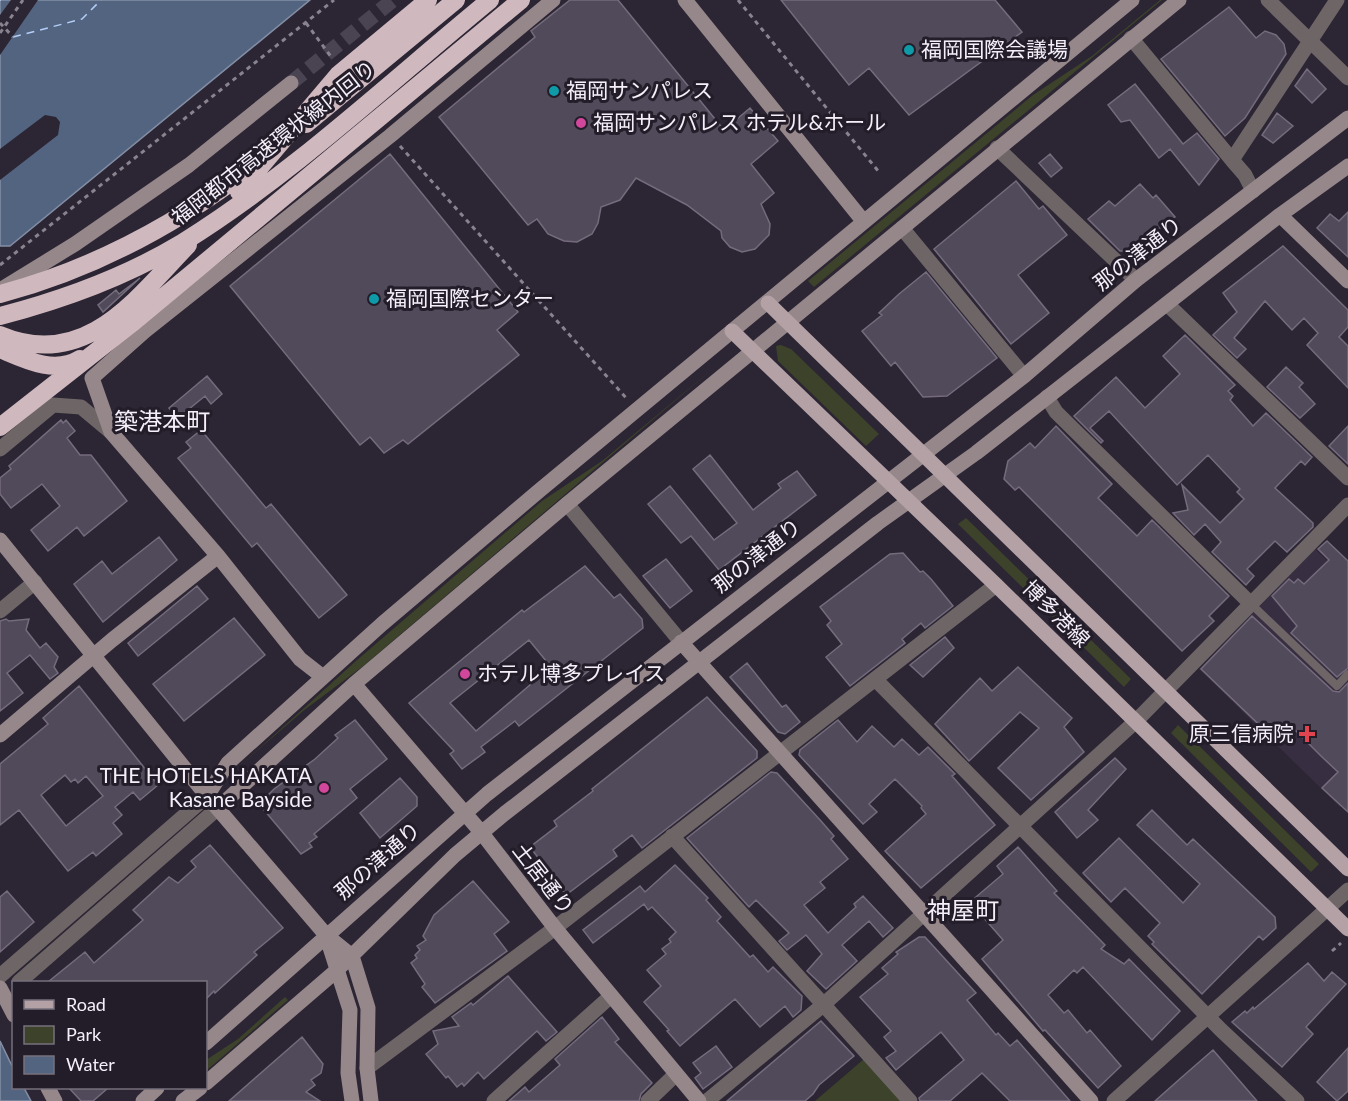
<svg xmlns="http://www.w3.org/2000/svg" width="1348" height="1101" viewBox="0 0 1348 1101" font-family="Lato,'Noto Sans JP',sans-serif">
<style>
.built{fill:#382e41}
.green{fill:#3d432a}
.water{fill:#536481;stroke:#838ea5;stroke-width:1.5}
.pier{fill:#2c2533}
.lines{fill:none;stroke-linecap:round;stroke-linejoin:round}
.ferry{stroke:#b4cef8;stroke-width:1.5;stroke-dasharray:8 6;stroke-linecap:butt}
.building{fill:#514a5a;stroke:#746c7d;stroke-width:1.5;fill-rule:evenodd}
.secondary-tunnel{stroke:#4a4351;stroke-width:15;stroke-dasharray:15 8;stroke-linecap:butt}
.path{stroke:#89838f;stroke-width:3;stroke-dasharray:4.5 4.5;stroke-linecap:butt}
.lane{stroke:#6e6567;stroke-width:8}
.street{stroke:#6e6567;stroke-width:15}
.secondary{stroke:#95878a;stroke-width:15}
.primary{stroke:#b3a1a5;stroke-width:15}
.highway{stroke:#cfb8be;stroke-width:18}
.culture-dot{fill:#0f9aa8;stroke:#231c29;stroke-width:2}
.hotel-dot{fill:#d1479c;stroke:#231c29;stroke-width:2}
.health-dot{fill:#e0444e;stroke:#231c29;stroke-width:2}
.labels{text-anchor:middle;stroke-width:6;stroke-linejoin:round;paint-order:stroke}
.poi-label{font-size:21px;fill:#f4eff9;stroke:#231c29;text-anchor:start}
.street-label{font-size:21px;fill:#f4eff9;stroke:#231c29}
.quarter-label{font-size:24px;fill:#f4eff9;stroke:#231c29}
</style>
<rect width="100%" height="100%" fill="#2c2533"/>
<!-- built -->
<path class="built" d="M1315,549L1348,581V800L1340,807L1199,669Z"/>
<!-- green -->
<path class="green" d="M1160,0H1162L814,287L808,281L1033,95L1092,56Z
M781,345L791,349L879,434L866,446L778,361L776,346Z
M716,366L362,667L303,711L242,764L357,660L542,501L602,461Z
M966,518L1131,679L1124,687L958,524Z
M1178,725L1319,864L1311,872L1171,733Z
M285,997L288,1000L206,1071V1060L238,1039Z
M864,1059L901,1101H815Z"/>
<!-- water -->
<path class="water" d="M0,0H310L10,246H0Z
M0,1041L13,1068L14,1088H24L31,1101H0Z"/>
<!-- pier -->
<path class="pier" d="M11,0H38L0,55V15Z
M45,115L56,117L60,122L58,135L0,180V149Z"/>
<g class="lines">
<!-- ferry -->
<path class="ferry" d="M0,1V0
M13,37L82,19L101,0"/>
</g>
<!-- building -->
<path class="building" d="M570,0H618L724,130L750,108L778,141L751,164L774,193L761,204L770,224L769,235L755,249L742,252L730,247L722,238L721,231L687,205L636,178L620,200L601,207L598,223L592,234L577,242L564,241L548,234L537,219L528,225L439,117L535,37L531,31Z
M781,0H995L1022,32L909,115L869,68L849,85Z
M1229,7L1256,38L1265,31L1276,35L1284,44L1286,54L1245,118L1225,136L1161,59Z
M1307,69L1326,89L1312,103L1295,86Z
M1135,84L1183,144L1197,133L1219,159L1199,185L1170,149L1159,158L1130,120L1121,122L1108,105Z
M1277,113L1293,126L1273,143L1262,135Z
M390,154L518,312L497,330L519,355L408,444L403,440L384,453L370,437L360,445L230,286Z
M1050,154L1062,168L1051,177L1039,163Z
M1016,181L1039,209L1043,206L1067,235L1018,275L1049,313L1011,344L934,249Z
M1140,184L1153,198L1156,195L1175,217L1129,251H1120L1088,219L1109,201L1115,206Z
M1348,212V257L1317,228L1330,214L1339,221Z
M1283,246L1348,310V327L1339,337L1348,346V388L1307,345L1318,333L1304,318L1292,330L1265,301L1234,338L1246,349L1237,358L1213,335L1237,312L1223,293Z
M926,272L997,358L947,396L923,397L895,362L891,366L862,331L882,315L879,313L899,294Z
M140,278L103,312L98,305L116,290L119,294Z
M1185,335L1235,385L1228,391L1233,396L1230,400L1253,426L1266,413L1312,457L1305,465L1301,461L1275,488L1313,523V527L1287,552L1275,541L1247,569L1254,576L1246,585L1212,552L1221,542L1205,524L1194,535L1173,513L1188,510L1182,485L1220,523L1244,499L1237,492L1240,489L1208,455L1177,485L1109,411L1090,428L1103,441L1101,443L1074,416L1116,377L1145,408L1180,374L1163,356Z
M1286,367L1303,383L1299,387L1315,404L1300,418L1267,387Z
M207,376L222,394L211,404L205,396L178,418L169,408Z
M61,420L63,423L66,420L75,431L67,438L80,455H91L127,501L84,536L77,527L48,551L31,530L60,506L42,484L11,508L0,494V478L11,469L9,466Z
M1056,426L1112,484L1098,498L1137,536L1152,520L1229,596L1209,616L1214,621L1182,651L1019,487L1015,490L1004,479L1008,461L1030,443L1035,448Z
M1348,426V464L1329,446Z
M201,430L266,508L271,504L347,595L319,618L257,543L252,547L178,458L191,448L186,442Z
M710,455L753,510L781,488L778,484L797,471L816,495L719,570L691,536L681,543L648,504L670,486L714,540L737,523L693,469Z
M159,537L177,560L103,622L74,584L102,561L112,574Z
M1327,541L1348,561V668L1337,677L1291,633L1297,626L1272,596L1289,579L1294,583L1298,579L1304,584L1329,560L1318,549Z
M903,553L920,572L923,571L931,579L953,606L925,628L921,623L902,639L905,643L850,686L826,657L842,644L827,625L831,621L820,607L890,554Z
M666,559L692,591L670,608L643,576Z
M585,566L614,598L620,594L642,619L643,628L519,726L515,721L481,747L485,752L462,769L450,754L454,751L409,703L522,610L524,612ZM529,640L551,667L476,731L450,703Z
M197,586L208,599L138,656L128,643Z
M1252,616L1333,691L1339,692L1348,683V812L1322,788L1338,772L1321,756L1292,727L1275,740L1201,669Z
M234,618L265,655L184,721L153,684Z
M6,619L9,621L29,619L26,630L40,648L46,643L58,657L54,667L58,673L50,679L30,655L7,673L23,693L0,711V621Z
M945,637L954,648L923,677L910,665Z
M747,663L782,707L786,705L800,722L785,734L778,732L730,677Z
M1018,667L1072,718L1064,727L1084,752L1031,800L998,768L1039,728L1020,712L969,761L935,724L980,678L992,691Z
M79,686L158,785L140,800L133,792L115,807L122,815L113,823L122,834L96,856L93,852L68,871L19,810L0,825V764L48,724L43,718ZM65,775L71,782L75,779L78,783L86,776L103,796L66,826L41,795Z
M707,697L757,751V758L642,848L632,835L613,850L617,856L566,895L530,847L557,826L554,821L593,791L592,789Z
M355,720L387,759L350,789L357,798L314,834L317,837L309,843L312,847L301,854L259,804L274,789L315,759L338,738L335,735Z
M838,720L857,742L872,726L894,747L902,739L919,755L928,747L955,774L952,776L995,825L921,888L885,851L926,814L921,808L922,806L895,779L869,804L877,812L863,824L799,755L800,750Z
M1115,758L1126,769L1088,810L1098,820L1077,838L1055,812Z
M771,772L777,773L821,821L834,836L831,839L848,859L820,882L825,888L804,905L828,933L856,907L854,904L863,896L893,928L883,937L869,921L842,945L857,961L826,989L807,971L822,954L806,935L787,950L779,941L789,933L756,900L749,907L687,838Z
M400,778L417,797V806L380,838L360,813Z
M1152,810L1187,845L1193,839L1275,917L1276,928L1263,940L1259,936L1202,994L1152,944L1154,942L1148,936L1160,923L1125,888L1111,902L1083,873L1119,838L1183,903L1200,884L1137,825Z
M210,845L283,928L254,952L257,955L215,993L214,991L206,999V982H48L85,952L94,963L143,920L133,910L169,877L178,883L196,867L191,861Z
M1018,847L1057,891L1054,893L1105,945L1101,949L1124,964L1129,959L1180,1011L1152,1040L1083,967L1077,973L1074,970L1048,995L1064,1013L1068,1010L1087,1033L1090,1030L1121,1066L1098,1088L1045,1030L1043,1031L982,959L1003,940L970,902L1003,874L997,866Z
M675,865L708,898L706,900L721,917L717,921L750,957L753,955L768,972L773,967L802,996L801,1010L793,1017L785,1006L760,1027L735,999L680,1046L667,1031L669,1030L644,1002L661,986L647,970L666,954L662,949L671,942L669,939L676,932L652,907L648,910L644,904L593,943L583,930L640,886L645,892Z
M473,881L509,922L494,934L507,951L435,1003L422,987L425,984L411,963L417,958L415,955L420,950L417,946L426,940L423,936L434,915Z
M7,891L34,922L0,952V897Z
M919,937H925L976,993L967,1000L996,1035L998,1033L1010,1046L1017,1040L1070,1101H1010L982,1073L950,1101H920L919,1098L964,1060L941,1032L896,1070L886,1058L896,1051L884,1037L891,1031L860,997L888,974L882,968L898,954L896,952Z
M1308,963L1324,981L1332,972L1346,984L1306,1027L1313,1034L1282,1067L1232,1022L1245,1011L1247,1013L1253,1007L1254,1009Z
M508,976L557,1032L546,1041L537,1031L484,1079L478,1072L464,1086L462,1083L457,1087L448,1076L446,1078L426,1054L438,1044L433,1031L459,1026L452,1017L471,1003L473,1005Z
M602,1017L619,1039L615,1042L652,1083L641,1094L639,1101H509L525,1087L529,1092L560,1065L555,1059Z
M821,1021L854,1056L819,1085L813,1094L805,1101H727Z
M302,1037L323,1064L321,1073L311,1080L315,1085L306,1092L320,1101H229Z
M716,1046L732,1067L703,1089L695,1078L701,1073L693,1063Z
M1348,1048V1091L1337,1101L1317,1082Z
M1213,1050L1257,1101H1155L1182,1077Z
M69,1088H108L93,1101H81Z"/>
<g class="lines">
<!-- secondary-tunnel -->
<path class="secondary-tunnel" d="M291,83L393,0"/>
<!-- path -->
<path class="path" d="M738,0L879,172
M0,23L13,37
M306,23L332,58
M0,33L23,0
M400,146L628,400
M0,265L334,0
M1332,951L1341,943"/>
<!-- lane -->
<path class="lane" d="M1250,603L1337,686L1348,674"/>
<!-- street -->
<path class="street" d="M1268,0L1348,78
M1131,38L1232,160
M997,148L1136,280
M1253,191L1245,175L1232,160L1337,0
M902,228L1024,376
M1167,304L1348,478
M1047,397L1056,412L1250,603
M0,449L53,405L81,407L111,432
M567,504L681,642
M0,611L35,582
M875,679L1221,1030L1297,1101
M672,836L910,1101
M0,976L207,796
M19,982L218,808
M367,1068L555,928L996,585
M494,1101L611,996
M648,1101L675,1075
M707,1101L823,1005L1135,722L1348,505
M1114,1101L1348,890"/>
<!-- secondary -->
<path class="secondary" d="M685,0L864,222
M1280,215L1348,281
M0,290L75,244L189,165L291,83
M0,540L207,796L326,935L352,956L368,1008L367,1068L371,1101
M681,642L1091,1101
M323,677L300,659L218,556L111,432L92,378L145,331L390,136L553,0
M354,684L481,832L555,928L699,1101
M0,735L112,640L218,556
M207,796L228,763L382,624L540,490L1132,0
M218,808L354,684L567,504L1179,0
M326,935L350,1010L348,1073L352,1101
M0,988L14,1015
M206,1043L487,794L1024,376L1136,280L1348,118
M206,1083L336,971L455,855L504,814L878,523L976,453L1280,215L1348,166
M48,1088L55,1101
M143,1101L157,1088
M183,1101L200,1088"/>
<!-- primary -->
<path class="primary" d="M768,303L1348,869
M732,331L996,585L1348,929"/>
<!-- highway -->
<path class="highway" d="M306,124L456,0
M239,192L338,75L428,0
M0,294C91,270 175,225 249,169
M0,316C62,300 127,276 182,243C293,174 390,82 490,0
M0,335C85,371 136,299 188,245
M0,349C24,359 54,375 80,359
M0,427L131,324L521,0"/>
</g>
<!-- markers -->
<g class="culture-dot">
<circle cx="909" cy="50" r="6"/>
<circle cx="554" cy="91" r="6"/>
<circle cx="374" cy="299" r="6"/>
</g>
<g class="hotel-dot">
<circle cx="581" cy="123" r="6"/>
<circle cx="465" cy="674" r="6"/>
<circle cx="324" cy="788" r="6"/>
</g>
<path class="health-dot" d="M1304 725h6v6h6v6h-6v6h-6v-6h-6v-6h6z"/>
<g class="labels">
<!-- poi labels -->
<g class="poi-label">
<text x="921" y="57">福岡国際会議場</text>
<text x="566" y="98">福岡サンパレス</text>
<text x="593" y="130">福岡サンパレス ホテル&amp;ホール</text>
<text x="386" y="306">福岡国際センター</text>
<text x="477" y="681">ホテル博多プレイス</text>
<text x="1294" y="741" text-anchor="end">原三信病院</text>
<text x="312" y="783" text-anchor="end">THE HOTELS HAKATA<tspan x="312" dy="24">Kasane Bayside</tspan></text>
</g>
<!-- street labels -->
<g class="street-label">
<text transform="translate(274 143) rotate(-38)" y="7">福岡都市高速環状線内回り</text>
<text transform="translate(1138 254) rotate(-38)" y="7">那の津通り</text>
<text transform="translate(757 556) rotate(-38)" y="7">那の津通り</text>
<text transform="translate(1056 614) rotate(45)" y="7">博多港線</text>
<text transform="translate(378 861) rotate(-41)" y="7">那の津通り</text>
<text transform="translate(543 879) rotate(52)" y="7">土居通り</text>
</g>
<!-- quarter labels -->
<g class="quarter-label">
<text x="162" y="430">築港本町</text>
<text x="963" y="919">神屋町</text>
</g>
</g>
<!-- legend -->
<rect x="12" y="981" width="195" height="108" fill="#231c29" stroke="#77707c" stroke-width="1.5"/>
<rect x="24" y="1000" width="30" height="9" fill="#b3a1a5" stroke="#77707c" stroke-width="1.5"/>
<text x="66" y="1011" font-size="18" fill="#f4eff9">Road</text>
<rect x="24" y="1026" width="30" height="18" fill="#3d432a" stroke="#77707c" stroke-width="1.5"/>
<text x="66" y="1041" font-size="18" fill="#f4eff9">Park</text>
<rect x="24" y="1056" width="30" height="18" fill="#536481" stroke="#77707c" stroke-width="1.5"/>
<text x="66" y="1071" font-size="18" fill="#f4eff9">Water</text>
</svg>
